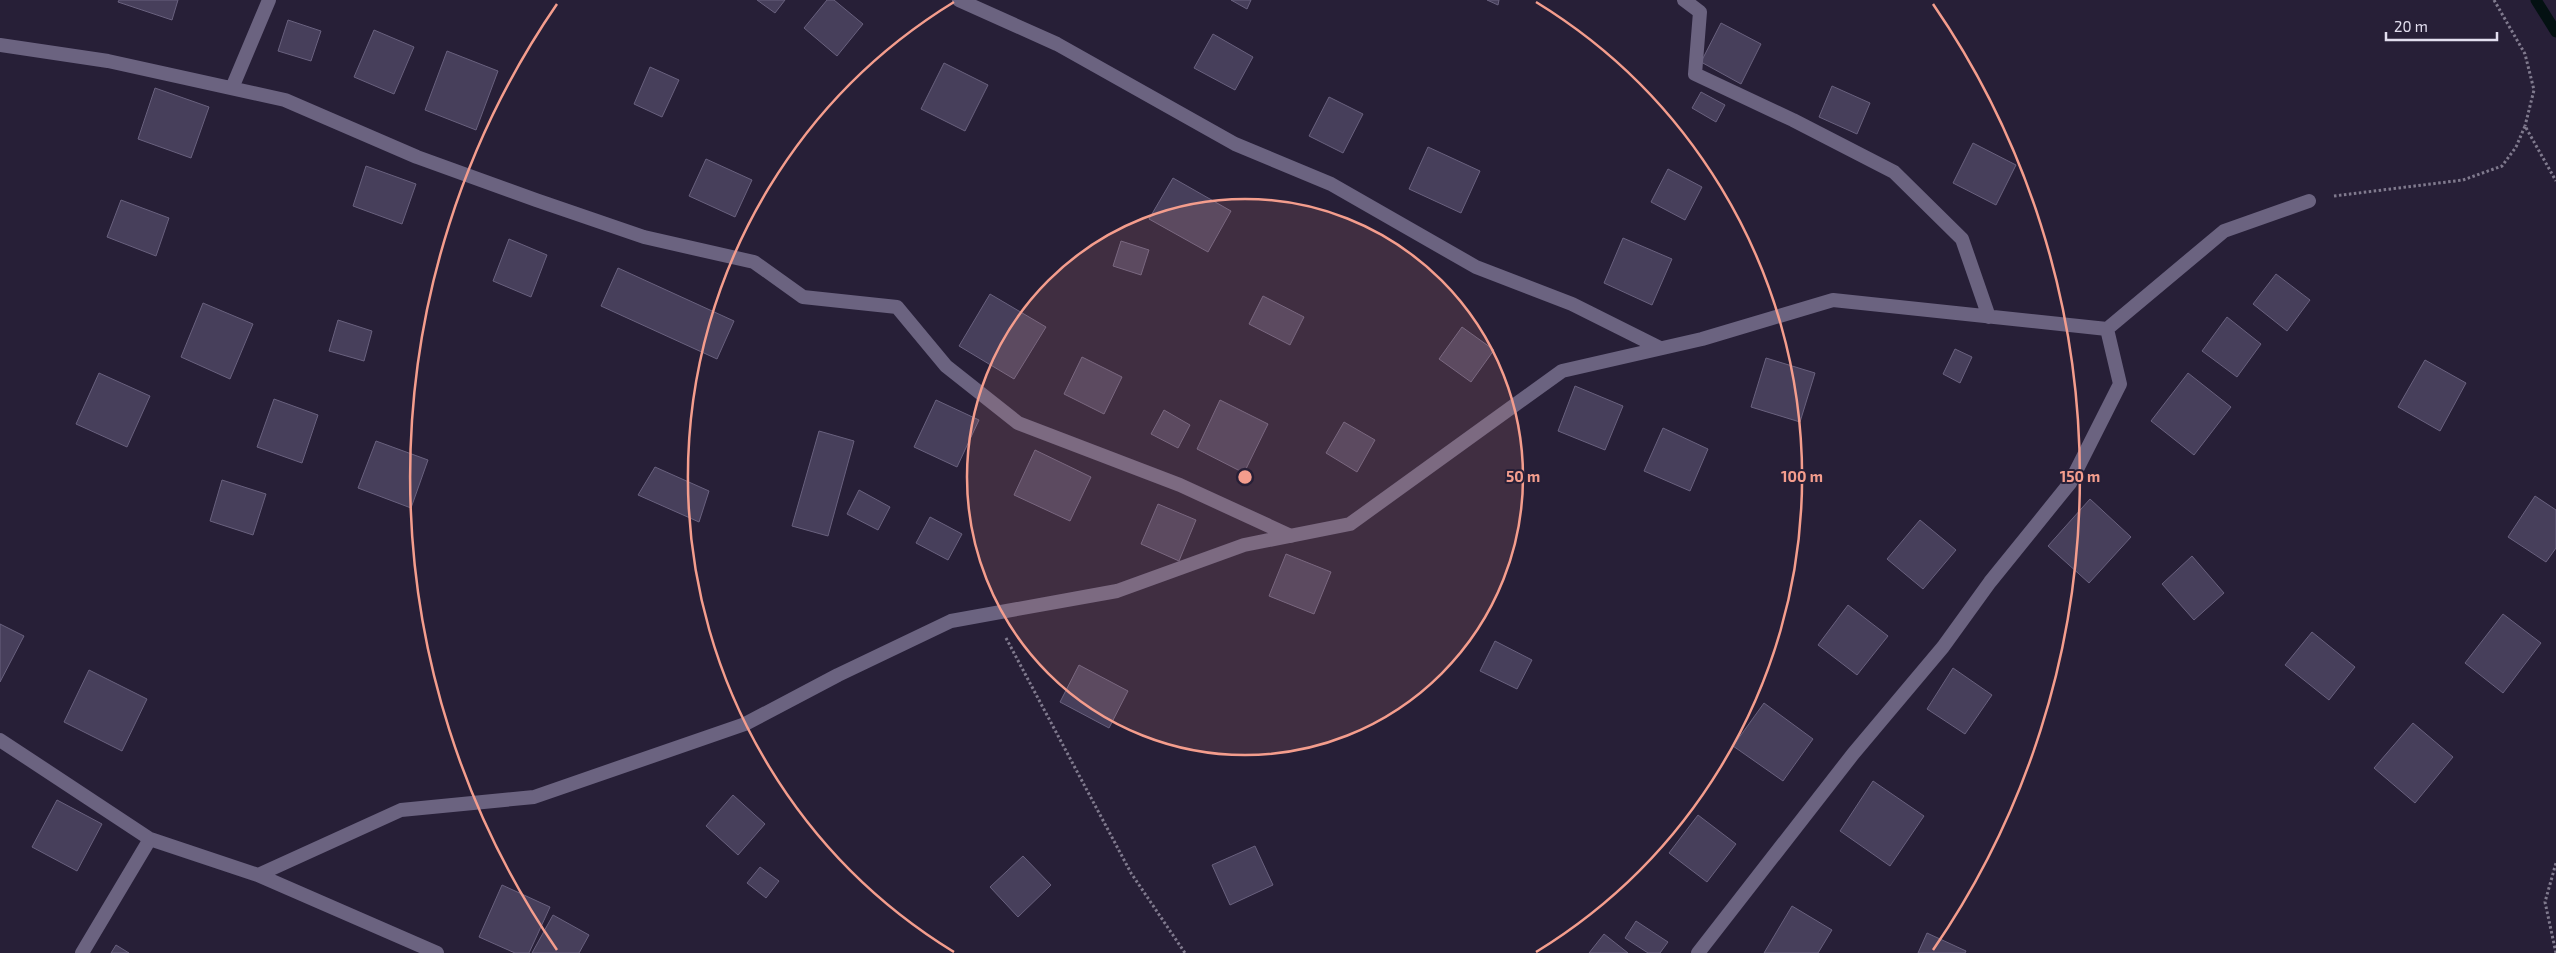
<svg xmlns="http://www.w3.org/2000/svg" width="2556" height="953" viewBox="0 0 2556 953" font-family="'Exo 2',sans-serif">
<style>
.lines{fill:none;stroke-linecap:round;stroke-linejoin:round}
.stream{stroke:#041112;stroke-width:11}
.building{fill:#473f5b;stroke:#69617e}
.path{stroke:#807a8e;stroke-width:3;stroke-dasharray:2.5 2.5;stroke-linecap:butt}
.minor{stroke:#6b6380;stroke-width:14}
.ring{fill:none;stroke:#f49d8d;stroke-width:2.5}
.centre{fill:#f49d8d;stroke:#271f37;stroke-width:2.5}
.ring-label{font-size:15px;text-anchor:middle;font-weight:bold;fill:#f49d8d;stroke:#271f37;stroke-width:4;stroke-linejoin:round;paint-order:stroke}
</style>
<rect width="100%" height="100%" fill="#271f37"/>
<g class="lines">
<!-- stream -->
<path class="stream" d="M2536,0L2556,32"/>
</g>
<!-- building -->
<path class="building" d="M119,0H178L172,20L118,2Z
M757,0H785L775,13Z
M827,0H834L863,24L837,56L804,28Z
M1231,0H1251L1247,9Z
M1487,0H1499L1498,5Z
M288,20L321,31L311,61L278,51Z
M1721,23L1761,44L1741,84L1701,62Z
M374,30L414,47L394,94L354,77Z
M1213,34L1253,57L1235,90L1194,68Z
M447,51L498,71L476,130L425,110Z
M944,63L988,85L965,131L921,109Z
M650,67L679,80L662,117L634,104Z
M1832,86L1870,103L1857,134L1819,117Z
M155,88L209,107L191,158L138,139Z
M1701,92L1725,105L1716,122L1692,108Z
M1329,97L1363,114L1343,153L1309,136Z
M1973,143L2016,165L1996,205L1953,183Z
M1428,147L1480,171L1461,213L1409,189Z
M706,159L752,180L735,217L689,196Z
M366,166L416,184L402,224L353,206Z
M1668,169L1702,187L1685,220L1651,202Z
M1173,178L1231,211L1208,252L1149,219Z
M121,200L169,218L156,256L107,237Z
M1623,238L1672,259L1652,305L1604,283Z
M509,239L547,255L531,297L493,281Z
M1121,241L1149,250L1141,275L1113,266Z
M618,268L734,321L717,359L601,306Z
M2276,274L2310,300L2287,331L2253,304Z
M990,294L1046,327L1014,379L959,346Z
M1263,296L1304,317L1290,345L1249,324Z
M203,303L253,324L230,379L181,357Z
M2227,317L2261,344L2237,377L2202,351Z
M338,320L372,331L364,361L329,351Z
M1462,327L1494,350L1471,382L1439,359Z
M1955,349L1972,357L1960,383L1943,374Z
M1082,357L1122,377L1104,414L1064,394Z
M1766,358L1815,373L1800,422L1751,407Z
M2425,360L2466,383L2440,431L2398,407Z
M99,373L150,396L127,447L76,424Z
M2188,373L2231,407L2194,455L2151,421Z
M1575,386L1623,406L1605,450L1558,431Z
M274,399L318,415L302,463L257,447Z
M936,400L979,420L957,467L914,447Z
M1220,400L1268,424L1244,473L1197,449Z
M1164,410L1190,425L1178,448L1151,434Z
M1344,422L1375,440L1357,472L1326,453Z
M1663,428L1708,449L1690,491L1644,471Z
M819,431L854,441L828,536L792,526Z
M376,441L428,460L411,508L358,488Z
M1035,450L1091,477L1070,521L1014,495Z
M655,467L709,491L699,522L638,495Z
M222,480L266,494L253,535L210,521Z
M859,490L890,507L878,530L847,514Z
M2535,496L2556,510V548L2546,562L2508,537Z
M2090,499L2131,537L2089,583L2048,546Z
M1158,504L1196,520L1179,561L1141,544Z
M930,517L962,534L948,560L916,543Z
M1920,520L1956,550L1923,589L1887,559Z
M1286,554L1331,572L1314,614L1269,596Z
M2192,556L2224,593L2194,620L2162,584Z
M1848,605L1888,636L1857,675L1818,645Z
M2503,614L2541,643L2503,693L2465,663Z
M0,624L24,636L0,682Z
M2312,632L2355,667L2329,700L2285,665Z
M1495,641L1532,660L1517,689L1480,671Z
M1079,665L1128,691L1109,728L1060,702Z
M1953,668L1992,695L1965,734L1927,709Z
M89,670L147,699L122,751L64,722Z
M1764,703L1813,739L1783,781L1733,746Z
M2413,723L2453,757L2415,803L2374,768Z
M1873,781L1924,816L1890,866L1840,831Z
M733,795L765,824L738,855L706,826Z
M57,800L102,824L77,871L32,847Z
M1698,815L1736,844L1707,882L1669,853Z
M1255,846L1273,885L1230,905L1212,865Z
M1023,856L1051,885L1018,917L990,887Z
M760,867L779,881L766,898L747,883Z
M502,885L550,907L529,953H515L479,937Z
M1792,906L1832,930L1818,953H1764Z
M553,915L589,935L579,953H532Z
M1636,921L1668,942L1660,953H1648L1625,938Z
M1927,933L1966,951L1965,953H1918Z
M1604,934L1628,953H1589Z
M116,945L129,953H111Z"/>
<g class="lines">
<!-- path -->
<path class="path" d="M2494,0L2525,54L2534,90L2525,126
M2334,196L2463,180L2502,166L2516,147L2525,126L2556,181
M1006,638L1131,873L1185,953
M2556,953L2545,902L2556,863"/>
<!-- minor -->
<path class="minor" d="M959,0L1057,44L1235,144L1331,184L1476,267L1572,304L1660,348
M1684,0L1700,12L1695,74L1793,120L1894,172L1962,239L1989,317
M0,45L108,61L285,100L417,157L536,200L644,237L754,262L803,297L897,307L946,366L1018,423L1180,485L1291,536
M232,88L269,0
M0,740L150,839L258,875L437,953
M258,875L401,810L534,797L745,724L838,675L951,621L1117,591L1244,545L1350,524L1562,371L1702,339L1833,300L2107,329L2224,231L2309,201
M82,953L150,839
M1698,953L1853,754L1943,647L1990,582L2070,483L2120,384L2107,329"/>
</g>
<!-- distance rings -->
<circle cx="1245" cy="477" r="278" fill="#f49d8d" fill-opacity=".12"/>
<g class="ring">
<circle cx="1245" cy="477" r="278"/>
<path d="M954 952A557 557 0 0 1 954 2M1536 2A557 557 0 0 1 1536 952"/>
<path d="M557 950A835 835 0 0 1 557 4M1933 4A835 835 0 0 1 1933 950"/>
</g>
<circle cx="1245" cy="477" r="8" class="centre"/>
<g class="ring-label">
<text x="1523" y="482">50 m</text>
<text x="1802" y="482">100 m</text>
<text x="2080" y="482">150 m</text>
</g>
<!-- scale -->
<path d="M2386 32v8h111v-8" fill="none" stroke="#e2deef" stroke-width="2.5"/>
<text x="2394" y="32" font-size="15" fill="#e2deef" stroke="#271f37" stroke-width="4" paint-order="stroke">20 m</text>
</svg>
